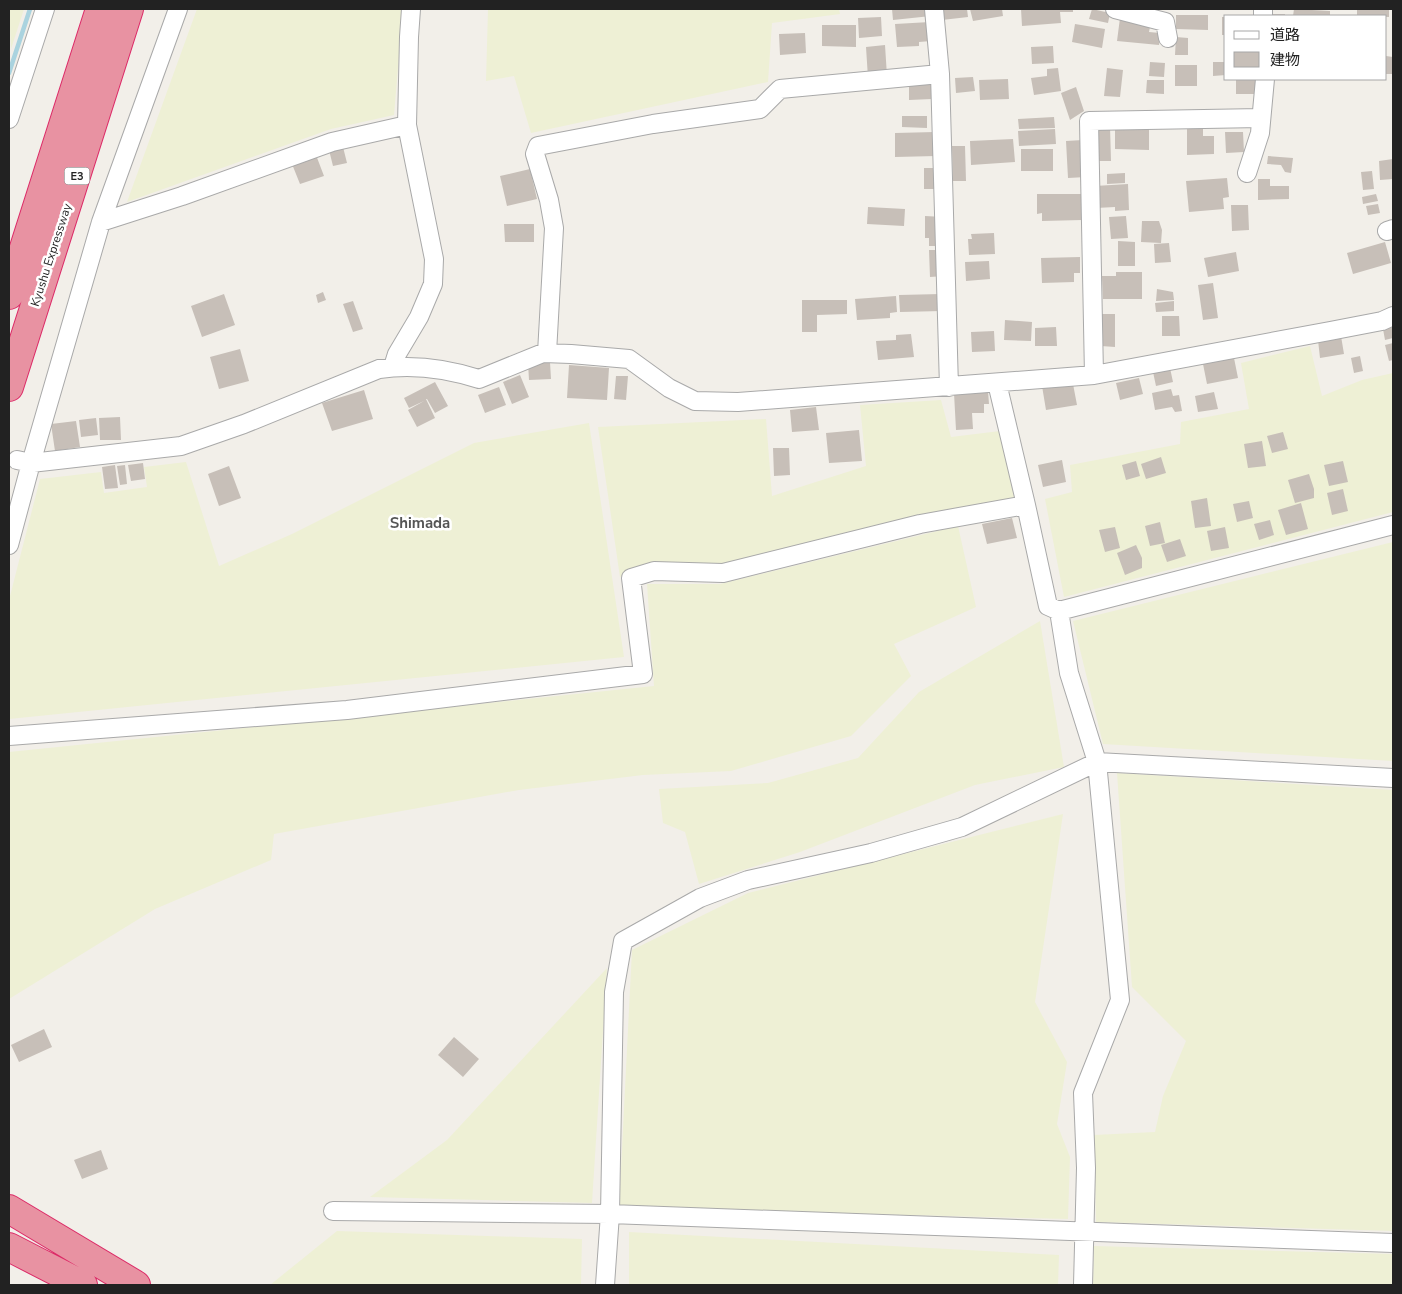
<svg xmlns="http://www.w3.org/2000/svg" width="1402" height="1294" viewBox="0 0 1402 1294" font-family="'Nunito Sans','Noto Sans JP',sans-serif">
<style>
.farmland{fill:#eef0d5}
.lines{fill:none;stroke-linecap:round;stroke-linejoin:round}
.stream{stroke:#aad3df;stroke-width:4.5}
.building{fill:#c7bfb8}
.minor-casing{stroke:#a9a9a9;stroke-width:20}
.motorway-casing{stroke:#dc2a67;stroke-width:30}
.minor{stroke:#fff;stroke-width:18}
.motorway{stroke:#e892a2;stroke-width:28}
.labels{text-anchor:middle;stroke-width:5;stroke-linejoin:round;paint-order:stroke}
.shield{fill:#fff;stroke:#646464;stroke-width:1}
.shield-label{font-size:11px;font-weight:bold;fill:#222}
.street-label{font-size:12px;fill:#222;stroke:#fff}
.quarter-label{font-size:15px;font-weight:bold;fill:#555;stroke:#fff}
</style>
<rect width="100%" height="100%" fill="#f2efe9"/>
<!-- farmland -->
<path class="farmland" d="M9,9H24L11,49L10,28Z
M197,9H403L394,115L331,129L127,202Z
M488,9H839L840,14L772,23L768,82L531,133L514,76L486,81Z
M1310,346L1322,396L1362,380L1393,373V512L1064,597L1045,499L1072,492L1070,465L1180,444L1181,422L1249,409L1241,363Z
M941,400L951,437L1000,431L1015,498L921,515L711,570L647,563L620,577L598,427L766,419L772,496L866,466L860,405Z
M589,423L624,657L9,719V600L40,479L101,472L104,493L147,487L144,467L186,462L219,566L292,534L474,443Z
M958,526L976,607L894,644L911,676L851,736L731,771L643,775L519,790L274,834L271,860L155,909L9,999V752L654,686L647,584H720Z
M1393,542V761L1103,744L1073,621Z
M1040,621L1064,767L975,785L800,852L699,884L685,832L663,823L659,789L768,783L858,758L919,692Z
M1117,773L1393,790V1231L1096,1222L1094,1135L1155,1132L1163,1096L1186,1041L1132,987Z
M1063,814L1035,1002L1067,1062L1057,1124L1070,1157L1068,1219L619,1208L632,950L748,893Z
M607,968L592,1203L370,1197L447,1140Z
M337,1231L582,1239L581,1285H270Z
M629,1232L1059,1255L1058,1285H629Z
M1094,1246L1393,1254V1285H1093Z"/>
<g class="lines">
<!-- stream -->
<path class="stream" d="M9,73L30,9"/>
</g>
<!-- building -->
<path class="building" d="M892,9H931V16L893,20Z
M941,9H967L968,17L942,20Z
M970,9H1002L1003,16L973,21Z
M1021,9H1073V12H1060L1061,23L1022,26Z
M1092,9L1110,13L1108,23L1089,19Z
M1294,9L1330,11V16H1293Z
M1357,9H1389V17L1357,16Z
M1271,14H1285V16H1271Z
M1176,15H1208V30L1176,29Z
M881,17L882,36L859,38L858,18Z
M1222,17H1226V35H1222Z
M1120,18L1151,22L1149,32L1160,33L1159,45L1117,41Z
M930,22L931,41L919,42V46L897,47L895,24Z
M1075,24L1105,29L1102,48L1072,42Z
M822,25H856V47L822,46Z
M805,33L806,53L780,55L779,34Z
M1176,37L1188,38V55H1175Z
M885,45L887,76L868,78L866,47Z
M1053,46L1054,63L1032,64L1031,47Z
M1386,56L1393,57V74H1386Z
M1150,62L1165,63L1164,77L1149,76Z
M1213,62H1226V75L1213,76Z
M1175,65H1197V86H1175Z
M1058,68L1061,91L1034,95L1031,78L1047,76V69Z
M1107,68L1123,70L1120,97L1104,96Z
M973,77L975,91L956,93L955,78Z
M1008,79L1009,99L980,100L979,80Z
M1236,79H1258V94H1236Z
M1147,80H1164V94L1146,93Z
M931,84L932,99L909,100V85Z
M1076,87L1084,111L1070,120L1061,93Z
M902,116H927V128L902,127Z
M1054,117L1055,128L1019,129L1018,119Z
M1187,125H1203V136H1214V154L1187,155Z
M1095,126H1110L1111,161H1095Z
M1115,128L1149,129V150L1115,149Z
M1055,129L1056,144L1019,146L1018,131Z
M935,132L936,156L895,157V133Z
M1225,132H1243L1244,152L1226,153Z
M1013,139L1015,162L971,165L970,141Z
M1083,140L1086,177L1068,178L1066,141Z
M952,146H965L966,181H953Z
M343,147L347,163L333,166L329,150Z
M1021,149H1053V171H1021Z
M316,155L324,176L300,184L292,164Z
M1268,156L1293,158L1291,173L1285,172L1281,165L1267,164Z
M1393,159V179L1380,180L1379,161Z
M924,168H939V189H924Z
M530,169L537,199L507,206L500,176Z
M1372,171L1374,189L1363,190L1361,172Z
M1125,173V183L1107,184V174Z
M1227,178L1229,197L1223,198L1224,209L1189,212L1186,181Z
M1258,179H1270V186H1289V199L1258,200Z
M1128,184L1129,210L1115,211V207L1096,208L1095,186Z
M1037,194H1082V220L1042,221V213L1037,214Z
M1376,194L1378,201L1363,204L1362,197Z
M1378,204L1380,213L1368,215L1366,206Z
M1231,205H1248L1249,230L1232,231Z
M868,207L905,209L904,226L867,224Z
M925,216L943,217L942,246H929V238H925Z
M1126,216L1128,238L1111,239L1109,217Z
M1142,221H1159L1162,230L1161,243L1141,242Z
M504,224H534V242H505Z
M994,233L995,254L969,255L968,239H972L971,234Z
M1118,241L1135,242V266H1118Z
M1385,242L1391,263L1353,274L1347,253Z
M1169,243L1171,262L1155,263L1154,244Z
M929,250H943L944,276L930,277Z
M1236,252L1239,271L1208,277L1204,258Z
M1080,257V273H1074V282L1042,283L1041,258Z
M989,261L990,279L966,281L965,262Z
M1116,272H1142V299H1103L1102,276H1116Z
M1213,283L1218,318L1203,320L1198,285Z
M1157,289L1173,292L1174,300L1156,301Z
M323,292L326,300L318,303L316,295Z
M224,294L235,325L202,337L191,306Z
M941,294L942,311L900,312L899,295Z
M896,296L897,312L890,313V318L857,320L855,299Z
M802,300H847V314L817,315V332H802Z
M353,301L363,329L353,332L343,304Z
M1174,301V311L1156,312L1155,303Z
M1101,314H1115V347L1101,346Z
M1162,316H1179L1180,336H1162Z
M1005,320L1032,322L1031,341L1004,340Z
M1056,327L1057,346H1035V328Z
M1393,327V338L1385,340L1383,329Z
M994,331L995,351L972,352L971,332Z
M911,334L914,357L878,360L876,341L896,340V335Z
M1341,336L1344,354L1320,358L1318,340Z
M1393,343V360L1389,361L1385,345Z
M240,349L249,381L219,389L210,357Z
M1360,356L1363,371L1354,373L1351,358Z
M1234,358L1238,378L1207,384L1203,364Z
M550,362L551,379L529,380L528,363Z
M569,365L609,368L607,400L567,398Z
M1170,368L1173,382L1156,386L1153,372Z
M520,375L529,397L512,404L503,382Z
M616,376H628L626,400L614,399Z
M1139,378L1143,394L1120,400L1116,383Z
M435,382L448,406L435,413L427,399H426L435,418L417,427L408,410L424,401L409,408L404,398Z
M1073,384L1077,405L1046,410L1042,386Z
M499,387L506,405L485,413L478,395Z
M1171,389L1173,396L1179,395L1182,411L1175,412L1172,407L1155,410L1152,393Z
M364,390L373,419L332,431L322,403Z
M988,391L989,404H984V413H972L973,429L956,430L954,393Z
M1214,392L1218,409L1198,412L1195,396Z
M816,407L819,430L792,432L790,410Z
M120,417L121,440H100L99,418Z
M96,418L98,435L81,437L79,420Z
M76,421L80,447L55,451L51,424Z
M859,430L862,461L829,463L826,433Z
M1283,432L1288,449L1272,453L1267,436Z
M1262,441L1266,466L1248,468L1244,444Z
M773,448H789L790,475L774,476Z
M1161,457L1166,473L1146,479L1141,464Z
M1062,460L1066,482L1043,487L1038,465Z
M1136,461L1140,476L1126,480L1122,465Z
M1343,461L1348,482L1329,486L1324,465Z
M143,463L145,479L131,481L128,465Z
M115,465L118,488L105,489L102,467Z
M125,465L127,484L120,485L117,466Z
M229,466L241,498L219,506L208,474Z
M1309,474L1314,489V498L1295,503L1288,480Z
M1343,489L1348,511L1332,515L1327,493Z
M1207,498L1211,526L1195,528L1191,501Z
M1249,501L1253,518L1237,522L1233,504Z
M1301,503L1308,529L1286,535L1278,510Z
M1012,518L1017,538L987,544L982,524Z
M1270,520L1274,535L1259,540L1254,524Z
M1160,522L1165,543L1150,546L1145,526Z
M1115,527L1120,548L1105,552L1099,530Z
M1225,527L1229,548L1211,551L1207,531Z
M1180,539L1186,556L1167,562L1161,545Z
M1136,545L1142,558V568L1125,575L1117,553Z
M44,1029L52,1047L19,1062L11,1045Z
M454,1037L479,1059L463,1077L438,1055Z
M101,1150L108,1169L82,1179L74,1160Z"/>
<g class="lines">
<defs>
<path id="minor" d="M934,9L940,74L949,387
M1115,9L1165,22L1168,38
M1263,9V16
M9,119L45,9
M1247,173L1260,133L1265,79
M101,222L182,196L332,142L407,125
M1387,231L1393,229
M547,353L554,228L549,200L535,154L538,146L653,124L760,109L780,89L940,74
M393,367L397,354L419,317L433,284L434,259L407,125L409,37L411,9
M1094,375L1089,121L1261,118
M997,383L1026,505L1048,606L1059,611L1393,525
M17,460L31,463L181,446L244,424L379,369C412,364 448,369 479,379L543,353L571,354L629,359L669,388L695,401L738,402L1094,375L1330,331L1382,321L1393,316
M9,545L31,463L101,222L178,9
M1059,611L1069,673L1097,762L1120,1000L1083,1093L1086,1168L1083,1285
M9,736L347,710L643,674L631,578L654,571L723,573L920,524L1026,505
M333,1211L610,1214L1393,1243
M605,1285L610,1214L614,992L623,941L700,898L748,880L871,853L962,827L1097,762L1393,778"/>
<path id="motorway" d="M9,295L100,9
M9,387L129,9
M9,1209L136,1285
M9,1247L83,1285"/>
</defs>
<!-- minor casing -->
<use href="#minor" class="minor-casing"/>
<!-- motorway casing -->
<use href="#motorway" class="motorway-casing"/>
<!-- minor -->
<use href="#minor" class="minor"/>
<!-- motorway -->
<use href="#motorway" class="motorway"/>
</g>
<g class="labels">
<!-- shield labels -->
<rect class="shield" x="64.5" y="167.5" width="25" height="17" rx="4"/>
<g class="shield-label">
<text x="77" y="180">E3</text>
</g>
<!-- street labels -->
<g class="street-label">
<text transform="translate(51 255) rotate(-72)" y="4">Kyushu Expressway</text>
</g>
<!-- quarter labels -->
<g class="quarter-label">
<text x="420" y="528">Shimada</text>
</g>
</g>
<!-- border -->
<rect width="1402" height="1294" fill="none" stroke="#222222" stroke-width="20"/>
<!-- legend -->
<rect x="1224" y="15" width="162" height="65" fill="#ffffff" stroke="#a7a7a7"/>
<rect x="1234" y="31" width="25" height="8" fill="#ffffff" stroke="#a7a7a7"/>
<text x="1270" y="40" font-size="15" fill="#222222">道路</text>
<rect x="1234" y="52" width="25" height="15" fill="#c7bfb8" stroke="#a7a7a7"/>
<text x="1270" y="65" font-size="15" fill="#222222">建物</text>
</svg>
